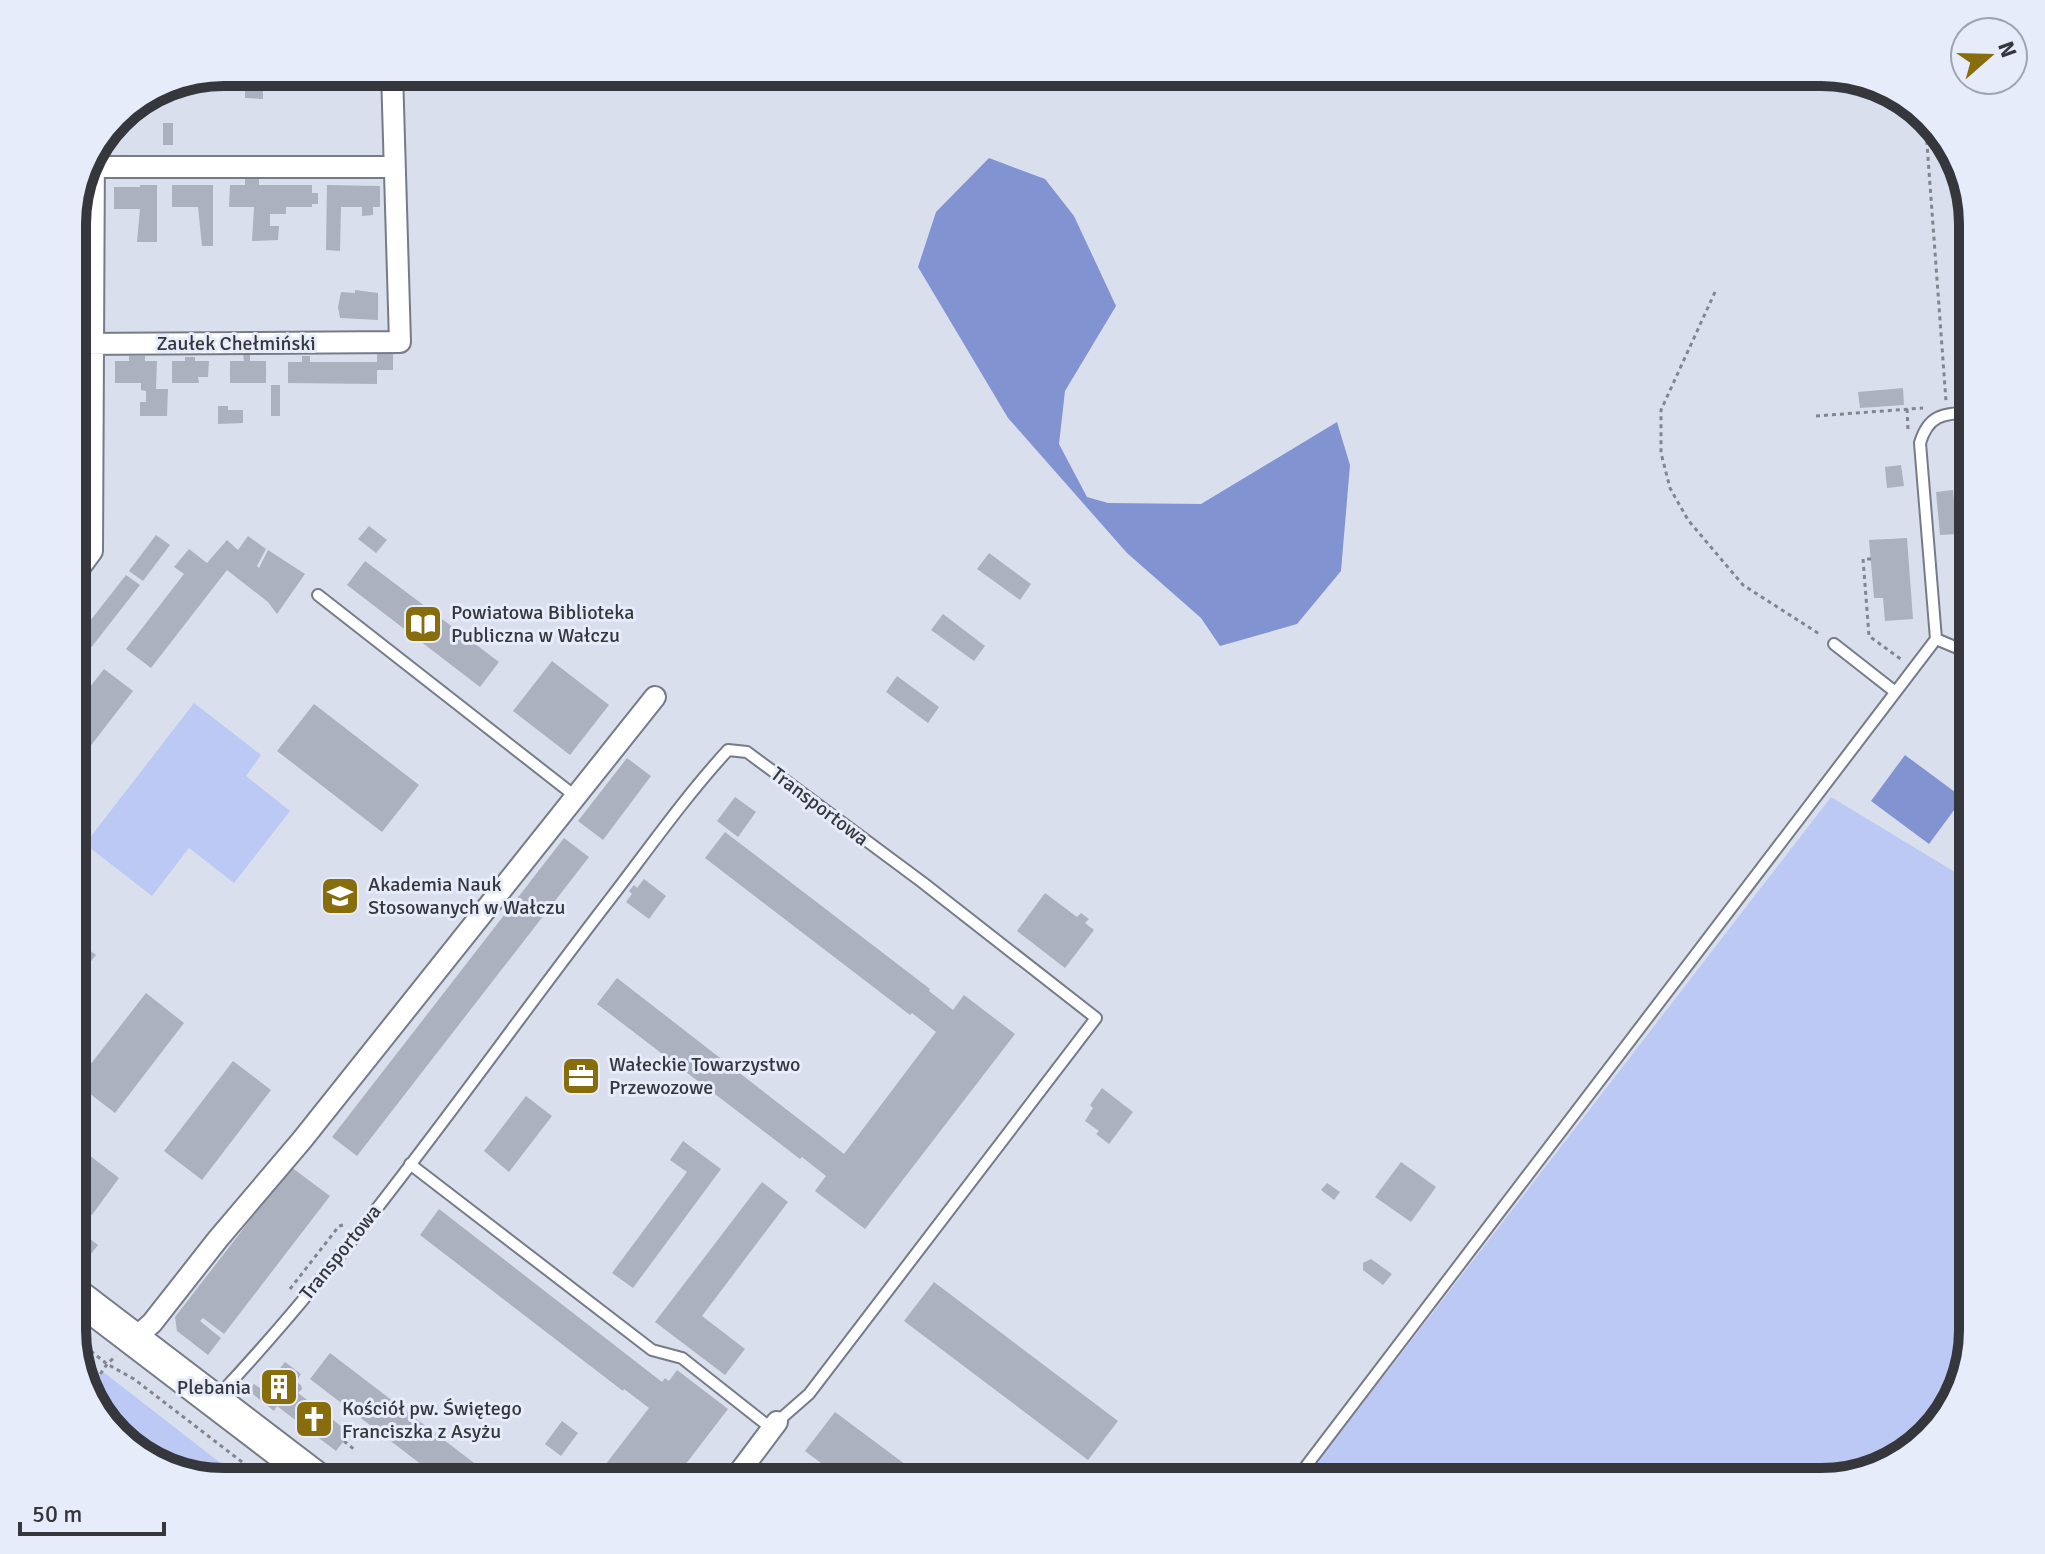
<svg xmlns="http://www.w3.org/2000/svg" width="2045" height="1554" viewBox="0 0 2045 1554" font-family="Signika,sans-serif">
<style>
.green{fill:#bcc9f5}
.water{fill:#8293d2}
.building{fill:#acb1bf}
.lines{fill:none;stroke-linecap:round;stroke-linejoin:round}
.lane-casing{stroke:#777b88;stroke-width:14}
.street-casing{stroke:#777b88;stroke-width:24}
.primary-casing{stroke:#777b88;stroke-width:36}
.path{stroke:#83858f;stroke-width:3;stroke-dasharray:4 4;stroke-linecap:butt}
.lane{stroke:#fff;stroke-width:10}
.street{stroke:#fff;stroke-width:20}
.primary{stroke:#fff;stroke-width:32}
.labels{text-anchor:middle;stroke-width:6;stroke-linejoin:round;paint-order:stroke}
.street-label{font-size:20px;fill:#36373d;stroke:#e7ecfb}
.poi-label{font-size:20px;fill:#36373d;stroke:#e7ecfb;text-anchor:start}
.rim{fill:none;stroke:#36373d;stroke-width:10}
</style>
<rect width="100%" height="100%" fill="#dadfed"/>
<!-- green -->
<path class="green" d="M194,703L261,755L246,776L290,811L234,883L189,848L152,896L85,844Z
M1831,797L1973,883V1330L1941,1423L1888,1466L1821,1482H1302Z
M102,1371L245,1482H224L131,1450L88,1398L87,1394Z"/>
<!-- water -->
<path class="water" d="M989,158L1045,179L1074,216L1116,306L1065,391L1059,444L1087,497L1108,503L1201,504L1337,422L1350,465L1341,571L1297,624L1220,646L1201,618L1127,553L1008,418L918,267L936,212Z
M1905,755L1963,798L1929,844L1871,801Z"/>
<!-- building -->
<path class="building" d="M245,72H263V99L245,98Z
M1882,93L1904,100L1883,102Z
M163,123H173V145H163Z
M245,177H259V185H312V193H318V204H312V207H286V214H270V226H279L278,240L252,241L254,207H229L230,185H245Z
M140,185H157V242H137L140,209H114V187H140Z
M172,185H213V246H202L198,207H172Z
M327,185L380,186V207H373V215L362,216V207H341L340,251L326,250Z
M80,187H82V209H74Z
M72,274H80V309H72Z
M355,290L378,293V320L340,318L338,307L341,292L355,293Z
M377,351H393V370H377V384L288,383V362H302V356H310V362H377Z
M243,354H250V361H266V383H230V361H244Z
M129,356H145V361H157L156,389H168L167,416H140V402H146V391L141,390V383H115V361H129Z
M185,357H195V361H209L208,377H198L199,383H172V361H185Z
M271,385H280V416H271Z
M1903,388L1904,405L1860,408L1858,392Z
M218,406H228V410H243V423L218,424Z
M1901,465L1904,486L1887,488L1885,467Z
M1953,490L1957,534L1940,535L1936,492Z
M369,526L387,540L376,553L358,539Z
M156,535L170,545L143,581L129,571Z
M248,536L266,549L257,566L259,568L268,550L305,574L277,614L268,602L227,570L151,668L126,649L184,574L174,567L189,549L207,563L227,540L238,550Z
M1907,538L1913,619L1885,621L1883,598H1874L1869,540Z
M989,553L1031,584L1020,600L977,569Z
M365,561L499,662L480,687L347,585Z
M126,575L140,585L72,672V644Z
M943,614L985,646L974,661L931,630Z
M552,661L609,705L570,755L513,711Z
M104,669L133,691L72,770V710Z
M897,676L939,707L928,723L886,692Z
M314,704L419,785L382,832L277,751Z
M627,758L651,776L603,840L578,821Z
M735,797L756,812L738,837L717,821Z
M725,832L930,989L929,991L953,1010L964,995L1015,1034L865,1229L815,1191L826,1176L802,1157L800,1159L597,1004L617,978L844,1154L936,1032L912,1013L910,1015L705,858Z
M564,838L589,857L357,1156L332,1137Z
M644,879L666,896L649,919L626,902L632,894L629,891L634,885L637,888Z
M1045,893L1077,917L1081,913L1089,919L1085,923L1094,930L1065,968L1017,931Z
M72,937L96,955L72,985Z
M146,993L184,1023L115,1113L76,1083Z
M575,1059L599,1077L587,1094L563,1076Z
M233,1061L271,1090L202,1180L164,1151Z
M1102,1088L1133,1112L1109,1144L1096,1134L1099,1131L1085,1121L1093,1108L1090,1105Z
M526,1096L552,1116L509,1172L484,1151Z
M683,1141L721,1169L633,1288L612,1273L687,1172L670,1160Z
M72,1142L119,1178L92,1215L72,1200Z
M1401,1162L1436,1187L1411,1222L1375,1197Z
M291,1167L330,1196L224,1334L203,1318L200,1321L221,1338L208,1355L177,1331L175,1317Z
M762,1182L788,1202L702,1316L745,1349L725,1375L655,1322Z
M1327,1183L1340,1192L1334,1200L1321,1190Z
M439,1209L662,1382L665,1378L669,1381L677,1370L728,1409L672,1482H592L649,1408L624,1389L623,1391L420,1235Z
M78,1230L98,1245L83,1264L72,1256V1238Z
M1371,1259L1392,1274L1383,1285L1363,1270V1263Z
M934,1282L1118,1421L1088,1460L904,1321Z
M330,1353L499,1482H444L310,1379Z
M285,1362L301,1374L296,1382L301,1385L302,1389L298,1393L350,1433L336,1451L277,1406L274,1411L249,1391L254,1384L263,1390Z
M835,1412L929,1482H846L805,1451Z
M562,1421L578,1433L561,1456L545,1444Z"/>
<g class="lines">
<defs>
<path id="lane" d="M72,446L94,447
M318,595L575,796
M1936,639L1955,647L1973,646
M1834,644L1894,691
M410,1164L652,1350L682,1358L772,1429
M218,1396C360,1245 478,1071 604,907C645,854 683,799 728,750L747,752L922,882L1096,1018L809,1394L777,1422
M1294,1482L1936,639L1920,443C1929,413 1945,414 1973,412"/>
<path id="street" d="M85,167H394
M72,344L400,342L392,72
M72,578L92,551L94,148
M133,1340L152,1323L218,1239L302,1140L655,697
M732,1482L777,1422"/>
<path id="primary" d="M72,1292L321,1482"/>
</defs>
<!-- lane casing -->
<use href="#lane" class="lane-casing"/>
<!-- street casing -->
<use href="#street" class="street-casing"/>
<!-- primary casing -->
<use href="#primary" class="primary-casing"/>
<!-- path -->
<path class="path" d="M1925,117L1946,401
M1715,292L1661,410V453L1670,488L1688,520L1743,585L1821,635
M1907,409L1908,429
M1816,416L1923,408
M1871,559H1863L1869,636L1902,660
M290,1289L339,1226L343,1225
M72,1336L107,1364L134,1379L268,1482
M87,1394L107,1364L116,1356
M344,1441L356,1451
M342,1467L361,1482"/>
<!-- lane -->
<use href="#lane" class="lane"/>
<!-- street -->
<use href="#street" class="street"/>
<!-- primary -->
<use href="#primary" class="primary"/>
</g>
<!-- icons -->
<defs>
<symbol id="library-square" viewBox="-11 -11 22 22"><rect x="-9" y="-9" width="18" height="18" rx="4" fill="#876d0b" stroke="#e7ecfb"/><path d="M-6-4Q-3-5.5-.7-3.5V5Q-3 3-6 4ZM6-4Q3-5.5 .7-3.5V5Q3 3 6 4Z" fill="#fff"/></symbol>
<symbol id="university-square" viewBox="-11 -11 22 22"><rect x="-9" y="-9" width="18" height="18" rx="4" fill="#876d0b" stroke="#e7ecfb"/><path d="M0-5L7-2L0 1L-7-2ZM-4 1L0 2.5L4 1V4Q0 6-4 4Z" fill="#fff"/></symbol>
<symbol id="office-square" viewBox="-11 -11 22 22"><rect x="-9" y="-9" width="18" height="18" rx="4" fill="#876d0b" stroke="#e7ecfb"/><path d="M-6-3h4V-5.5h4V-3h4V5H-6ZM-1-4.5V-3h2v-1.5ZM-6 0V1H6V0Z" fill="#fff"/></symbol>
<symbol id="building-square" viewBox="-11 -11 22 22"><rect x="-9" y="-9" width="18" height="18" rx="4" fill="#876d0b" stroke="#e7ecfb"/><path d="M-4-6H4V6H1V3H-1V6H-4ZM-2.5-4.3h1.7v1.8h-1.7ZM.8-4.3h1.7v1.8H.8ZM-2.5-1h1.7V.8h-1.7ZM.8-1h1.7V.8H.8Z" fill="#fff"/></symbol>
<symbol id="church-square" viewBox="-11 -11 22 22"><rect x="-9" y="-9" width="18" height="18" rx="4" fill="#876d0b" stroke="#e7ecfb"/><path d="M-1.2-6h2.4v3.5h3.3v2.4h-3.3V6h-2.4V-.1h-3.3v-2.4h3.3Z" fill="#fff"/></symbol>
</defs>
<g fill-rule="evenodd">
<use href="#library-square" x="401" y="602" width="44" height="44"/>
<use href="#university-square" x="318" y="874" width="44" height="44"/>
<use href="#office-square" x="559" y="1054" width="44" height="44"/>
<use href="#building-square" x="257" y="1365" width="44" height="44"/>
<use href="#church-square" x="292" y="1397" width="44" height="44"/>
</g>
<g class="labels">
<!-- street labels -->
<g class="street-label">
<text x="236" y="350">Zaułek Chełmiński</text>
<text transform="translate(820 806) rotate(37)" y="7">Transportowa</text>
<text transform="translate(340 1252) rotate(-51)" y="7">Transportowa</text>
</g>
<!-- poi labels -->
<g class="poi-label">
<text x="451" y="619">Powiatowa Biblioteka<tspan x="451" dy="23">Publiczna w Wałczu</tspan></text>
<text x="368" y="891">Akademia Nauk<tspan x="368" dy="23">Stosowanych w Wałczu</tspan></text>
<text x="609" y="1071">Wałeckie Towarzystwo<tspan x="609" dy="23">Przewozowe</tspan></text>
<text x="251" y="1394" text-anchor="end">Plebania</text>
<text x="342" y="1415">Kościół pw. Świętego<tspan x="342" dy="23">Franciszka z Asyżu</tspan></text>
</g>
</g>
<!-- crop -->
<path d="M0 0H2045V1554H0ZM224 86H1821A138 138 0 0 1 1959 224V1330A138 138 0 0 1 1821 1468H224A138 138 0 0 1 86 1330V224A138 138 0 0 1 224 86Z" fill="#e7ecfb" fill-rule="evenodd"/>
<path class="rim" d="M224 86H1821A138 138 0 0 1 1959 224V1330A138 138 0 0 1 1821 1468H224A138 138 0 0 1 86 1330V224A138 138 0 0 1 224 86Z"/>
<!-- north arrow -->
<g transform="translate(1989 56) rotate(70)"><circle r="38" fill="#e7ecfb" stroke="#a0a4af" stroke-width="2"/>
<path d="M0-6L14 30L0 20L-14 30Z" fill="#876d0b"/>
<text y="-12" font-size="22" font-weight="bold" text-anchor="middle" fill="#36373d">N</text>
</g>
<!-- scale -->
<path d="M20 1522v12h144v-12" fill="none" stroke="#36373d" stroke-width="4"/>
<text x="32" y="1522" font-size="24" fill="#36373d" stroke="#e7ecfb" stroke-width="6" paint-order="stroke">50 m</text>
</svg>
